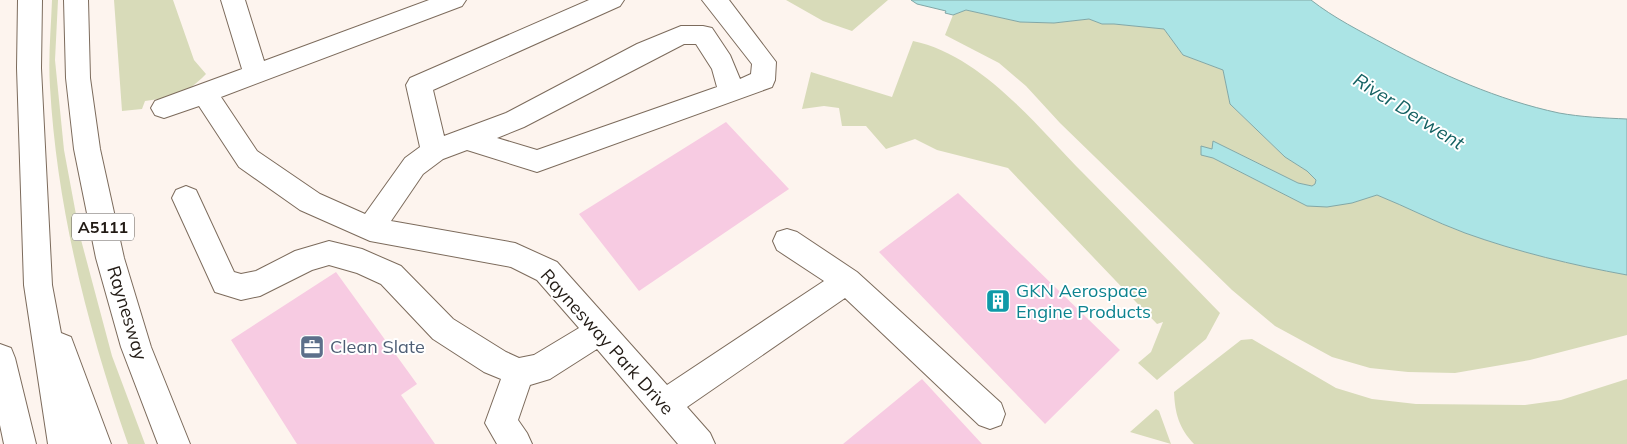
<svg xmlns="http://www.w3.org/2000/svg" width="1627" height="444" viewBox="0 0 1627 444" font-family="Mulish,sans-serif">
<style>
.green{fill:#d8dbb9}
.water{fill:#abe4e5;stroke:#82a7a6}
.building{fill:#f7cbe2}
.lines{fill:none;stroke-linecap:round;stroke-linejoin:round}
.minor-casing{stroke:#7c6b5c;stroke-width:2}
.highway-casing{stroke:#7c6b5c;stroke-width:2}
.minor{fill:#fff;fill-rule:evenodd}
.highway{fill:#fff;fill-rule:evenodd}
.labels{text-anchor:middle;stroke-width:4;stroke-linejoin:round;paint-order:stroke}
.shield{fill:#fff;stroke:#645f5a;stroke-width:1}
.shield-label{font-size:16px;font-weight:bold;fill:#211a14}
.culture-label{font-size:18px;fill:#0d838f;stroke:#fff;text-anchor:start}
.street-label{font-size:18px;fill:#211a14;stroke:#fff}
.service-label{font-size:18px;fill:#4e5e75;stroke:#fff;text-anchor:start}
.water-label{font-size:19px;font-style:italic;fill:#146162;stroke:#fff}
</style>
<rect width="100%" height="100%" fill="#fdf4ee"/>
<!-- green -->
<path class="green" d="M52,0H58L55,60L64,150L80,236L112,356L145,444H128C88,329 57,209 50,87C48,58 51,29 52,0Z
M114,0H173L194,60L206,74C184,96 175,97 145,101L142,109L122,111Z
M786,0H888L852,31L823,21Z
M966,10L1020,22L1054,23L1089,19L1102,24H1114L1164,29L1183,55L1223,70L1230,104L1285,157L1307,171L1316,180L1315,184L1312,186L1298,183L1213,141L1212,149L1201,155L1213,158L1307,206L1352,203L1377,195C1407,207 1435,222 1465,233C1518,252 1572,265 1627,275V335L1530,360L1455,373L1408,372L1370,368L1332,357L1275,326L1232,290L1060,123L1026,86L999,63L945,35L953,15Z
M913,41C981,55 1037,126 1084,174C1130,220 1175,267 1220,313L1206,339L1157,380L1138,363L1151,352L1163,322L1157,324L1008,168L937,150L915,139L886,149L866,126H842L839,108L824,106L802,109L811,72L892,97Z
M1252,339L1336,388L1372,399L1416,404L1525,405L1561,400L1627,379V444H1194C1179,428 1175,414 1174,392L1241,340Z
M1156,409L1159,411L1171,444L1130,432Z"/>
<!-- water -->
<path class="water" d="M911,0H1311C1334,18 1360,31 1386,45C1440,74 1498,100 1559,113C1581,117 1604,118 1627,119V275C1572,265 1518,252 1465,233C1435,222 1407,207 1377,195L1352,203L1327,207L1307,206L1213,158L1201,155V146L1212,149L1213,141L1298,183L1312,186L1315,184L1316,180L1307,171L1285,157L1230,104L1223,70L1183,55L1164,29L1114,24H1102L1089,19L1054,23L1020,22L966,10L953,15L945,13L946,11L917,4Z"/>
<!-- building -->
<path class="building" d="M726,122L789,189L639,291L579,214Z
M958,193L1120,350L1045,424L879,252Z
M336,272L417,384L401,395L435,444H297L231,340Z
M922,379L982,444H843Z"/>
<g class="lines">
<defs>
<path id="minor" d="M221,0H245L264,61L429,0H466L462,6L221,97L257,151L320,194L365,214L405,158L420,147L406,85L410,78L589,0H624L620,6L433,90L444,136L506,113L637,44L681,26H703L712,28L730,55L740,79L751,74L752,64L702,0H729L776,62L775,80L772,87L537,172L467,150L443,159L423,174L391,221L515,243L557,262L667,385L824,281L777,250L773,241L777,232L787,229L797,232L857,272L1001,403L1005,414L1001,425L990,429L979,425L845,298L687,407L710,433L715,444H678L597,349L550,379L530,385L518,420L527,433L532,444H497L485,423L501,379L484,372L433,339L381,284L357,273L329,265L312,270L260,296L241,300L215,292L172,198L176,190L186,186L196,190L234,272L241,274L256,271L295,251L329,241L362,249L401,266L453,319L506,352L519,358L534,355L579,328L537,280L511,267L370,241L300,210L239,167L199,106L164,118L155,115L151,108L155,101L242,69ZM684,44H696L712,69L717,87L537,150L497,138L524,127Z
M0,344L11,348L15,358L36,444H4L0,425Z"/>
<path id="highway" d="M18,0H42L41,68L52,285L61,333L71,337L111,444H48L24,285L17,68Z
M64,0H88L90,78L100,149L124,258L151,347L190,444H158L121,347L96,258L74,149L66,78Z"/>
</defs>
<!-- minor casing -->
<use href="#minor" class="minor-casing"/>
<!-- highway casing -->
<use href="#highway" class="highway-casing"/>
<!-- minor -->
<use href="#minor" class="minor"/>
<!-- highway -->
<use href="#highway" class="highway"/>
</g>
<!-- icons -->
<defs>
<symbol id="building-square" viewBox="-11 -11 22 22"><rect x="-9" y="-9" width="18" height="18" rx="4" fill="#0f9aa8" stroke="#fff"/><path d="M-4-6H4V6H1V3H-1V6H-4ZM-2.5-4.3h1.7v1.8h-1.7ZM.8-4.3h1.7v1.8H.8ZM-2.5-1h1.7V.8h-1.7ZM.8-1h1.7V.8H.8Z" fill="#fff"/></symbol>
<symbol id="office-square" viewBox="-11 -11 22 22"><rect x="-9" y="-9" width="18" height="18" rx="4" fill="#5c6f8a" stroke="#fff"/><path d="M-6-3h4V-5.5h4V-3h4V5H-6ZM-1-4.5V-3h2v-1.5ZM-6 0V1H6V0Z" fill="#fff"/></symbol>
</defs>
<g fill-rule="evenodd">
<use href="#building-square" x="984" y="287" width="28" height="28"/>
<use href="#office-square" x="298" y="333" width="28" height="28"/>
</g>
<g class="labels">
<!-- shield labels -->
<rect class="shield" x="72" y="213.5" width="62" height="27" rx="4"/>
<g class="shield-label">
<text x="103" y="233">A5111</text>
</g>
<!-- culture labels -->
<g class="culture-label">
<text x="1016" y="297">GKN Aerospace<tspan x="1016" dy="21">Engine Products</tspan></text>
</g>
<!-- street labels -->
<g class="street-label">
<text transform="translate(127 313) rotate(73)" y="6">Raynesway</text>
<text transform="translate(607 342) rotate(48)" y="6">Raynesway Park Drive</text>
</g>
<!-- service labels -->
<g class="service-label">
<text x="330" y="353">Clean Slate</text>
</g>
<!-- water labels -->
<g class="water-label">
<text transform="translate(1409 111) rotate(32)" y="7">River Derwent</text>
</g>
</g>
</svg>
